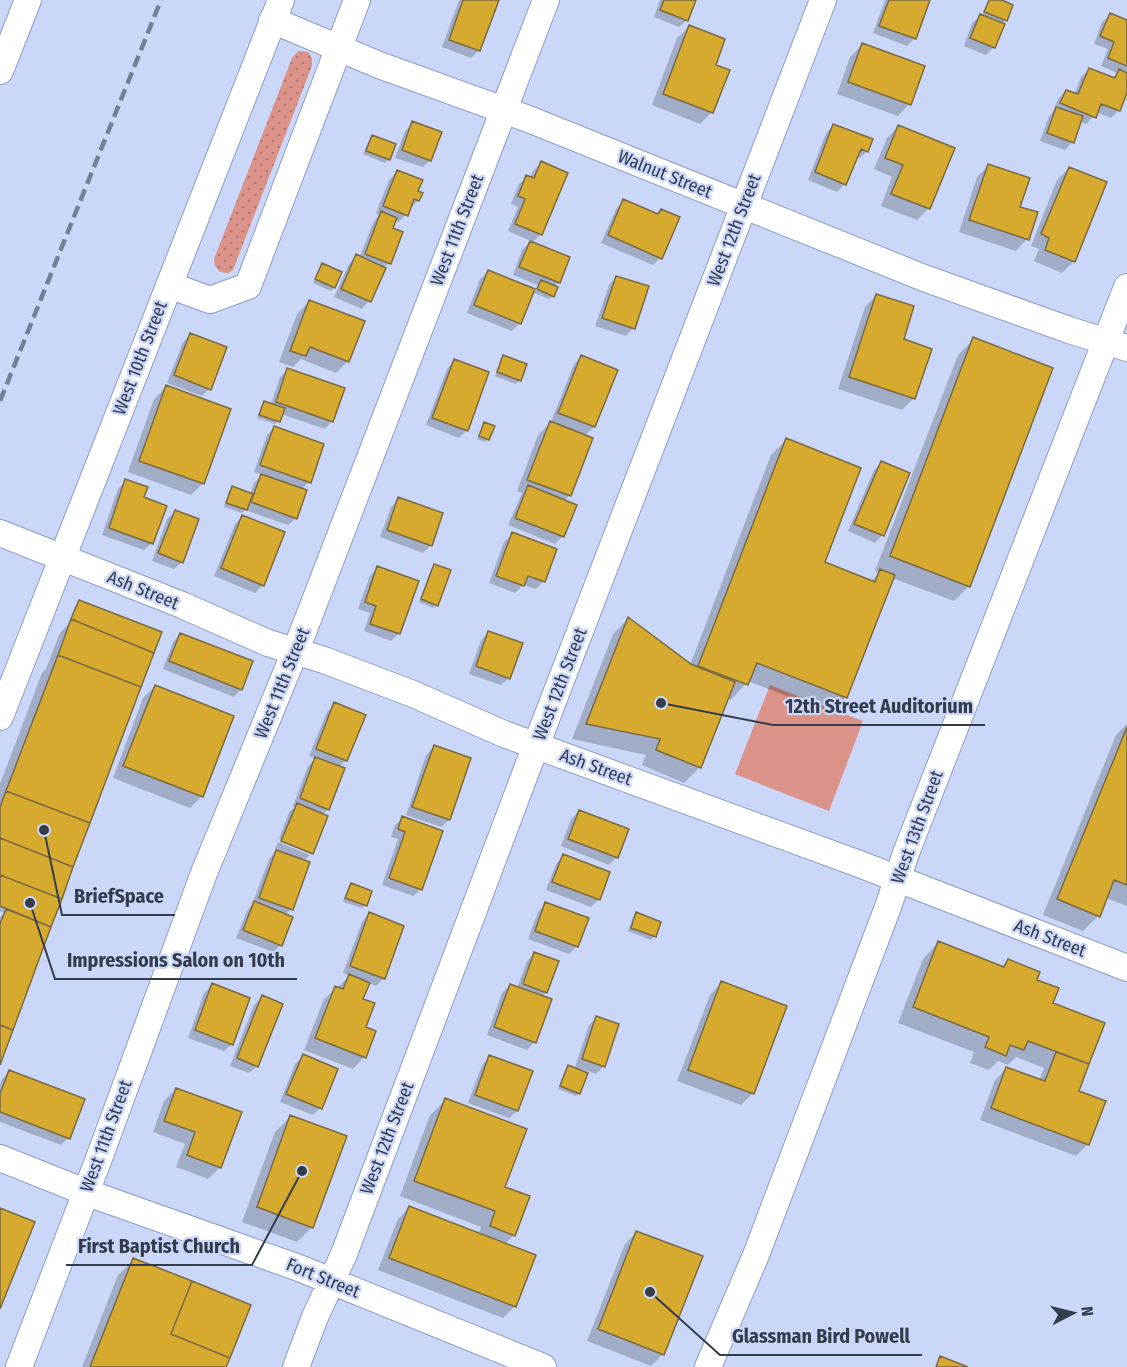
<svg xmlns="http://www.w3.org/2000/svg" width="1127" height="1367" viewBox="0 0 1127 1367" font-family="'Fira Sans Condensed',sans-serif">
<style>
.grass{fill:url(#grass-dots)}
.pitch{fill:#db9288}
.shadow{fill:#0003}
.building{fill:#d5aa2e;stroke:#7b6a42;stroke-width:1.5}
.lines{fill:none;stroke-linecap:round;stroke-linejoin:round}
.minor-casing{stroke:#8d9cc4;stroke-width:28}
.minor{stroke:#fff;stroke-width:26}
.rail{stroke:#757f97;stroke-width:4.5;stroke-dasharray:12 6;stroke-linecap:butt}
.labels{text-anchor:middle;stroke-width:4.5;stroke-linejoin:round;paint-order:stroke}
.street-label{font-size:18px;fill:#353c4c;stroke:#cad7f9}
.leader{fill:none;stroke:#353c4c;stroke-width:2}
.callout-dot{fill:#353c4c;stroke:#cad7f9;stroke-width:2}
.callout-label{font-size:20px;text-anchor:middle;font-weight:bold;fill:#353c4c;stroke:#cad7f9;stroke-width:4.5;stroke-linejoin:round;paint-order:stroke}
</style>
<defs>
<pattern id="grass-dots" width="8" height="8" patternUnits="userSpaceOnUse" patternTransform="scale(1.5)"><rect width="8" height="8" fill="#db9288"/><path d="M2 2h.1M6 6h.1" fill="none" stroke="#b27871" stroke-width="1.8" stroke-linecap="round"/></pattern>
</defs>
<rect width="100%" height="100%" fill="#cad7f9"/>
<!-- grass -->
<path class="grass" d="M298,51L308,52L312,58V66L233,270L229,273L220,272L215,266L214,259L292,58Z"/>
<!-- pitch -->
<path class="pitch" d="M770,685L863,721L829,811L735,774Z"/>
<!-- shadow -->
<path class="shadow" d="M459,0H497L479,50L471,58L442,47Z
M660,0H694L687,20L679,27L654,17Z
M885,0H928L915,38L907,46L873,33Z
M998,0L1005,20L1001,24L994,47L986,55L964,46L972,23L980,16H982L988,1Z
M1110,15L1127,22V89L1119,110L1111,118L1096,112L1087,124L1080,122L1072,142L1065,150L1040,141L1049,116L1053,112L1058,99L1066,91L1074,95L1081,77L1089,69L1112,78L1117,73L1101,66L1108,49L1094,44L1102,22Z
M689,27L714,66L712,112L700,124L652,105L677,38Z
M862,45L909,104L898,116L837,94L850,57Z
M413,123L430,160L423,167L395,158L405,131Z
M834,125L867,151L860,158L856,157L845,184L837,192L808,180L826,133Z
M898,127L929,208L917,220L881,206L892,177L874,169L887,138Z
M372,137L389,159L385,163L363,154L369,140Z
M541,163V234L532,243L559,282L554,287L553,296L549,299L534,293L538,285L513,275L522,250L531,241L508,231L518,207L511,204L519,184L527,177L530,178L533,171Z
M988,166L1018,208L1027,239L1016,251L959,232L977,177Z
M1069,168L1074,261L1062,273L1034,261L1039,249L1031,246L1057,180Z
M397,172L416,192L418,200L399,222L395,221L391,229L389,263L383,269L369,301L362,309L334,297L349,264L356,256L359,258L374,221L379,215L376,213L389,180Z
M623,201L656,215L661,210L660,258L653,265L601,243L616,209Z
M323,265L334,287L331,291L313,283Z
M488,272L520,323L512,331L467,313L480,279Z
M617,277L633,328L626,336L595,326L609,285Z
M876,296L902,340L914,398L902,410L838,389L865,307Z
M309,302L348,361L336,373L301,359L293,367L279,362L297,314Z
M190,335L209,389L202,396L167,383L183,342Z
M974,339L969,586L954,601L892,578L846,697L830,713L748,681L731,700L727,698L700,767L684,783L642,765L646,755L572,739L613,634L628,619L690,665L771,455L786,440L823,563L870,582L879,573L875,571L958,355Z
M582,356L616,370L594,427L584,436L570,495L564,501L563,536L555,544L508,525L522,493L517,491L538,435L551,422L574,364Z
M504,357L520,380L516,384L495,376L500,361Z
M454,361L467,430L459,438L426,425L447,369Z
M288,370L332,421L325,429L281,414L275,424L257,418L261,406L264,403L271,405L280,377Z
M166,387L203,483L191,495L128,472L154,399Z
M484,424L488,439L485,442L477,439Z
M274,428L309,482L301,490L296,518L288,525L245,510L242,513L224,507L229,491L232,488L250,494L254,483L262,475L254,472L267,435Z
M881,463L882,535L875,543L848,531L874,470Z
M126,481L142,498L152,543L144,550L102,535L118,489Z
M399,499L431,545L423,553L380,537L391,507Z
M175,512L182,562L174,569L152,561L167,519Z
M242,517L263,585L255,593L214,576L235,524Z
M512,534L544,581L536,589L523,585L515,593L489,583L504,542Z
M435,565L437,605L433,608L419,602L431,569Z
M377,568L399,633L391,641L364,631L370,613L358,609L370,576Z
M79,602L60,899L0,1060V917L4,913L0,911V784L42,673L46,669L60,633L68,624L75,606Z
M489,633L509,678L501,685L469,674L481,640Z
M181,634L241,689L234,697L163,669L173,642Z
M155,686L232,717L201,797L190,808L113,778L143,698Z
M335,704L346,760L339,767L328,809L322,815L312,853L304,861L291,909L285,915L281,945L273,952L236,938L247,911L252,905L269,859L278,850L275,849L278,842L310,855V851L279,839L289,812L295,807L293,806L308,766L316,759L309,756L327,712Z
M1127,724V906L1106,898L1098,916L1083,931L1043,915L1116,735Z
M434,747L449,820L441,827L406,815L426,755Z
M579,811L617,857L609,865L561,846L571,819Z
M403,818L421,889L413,896L382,885L398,839L391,837L395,825Z
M563,856L599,899L591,907L546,890L556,864Z
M351,885L365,905L362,908L343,902L348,888Z
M546,904L577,946L569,954L528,939L538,912Z
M369,914L384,978L376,986L368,983L361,1000L364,1028L374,1032L364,1057L353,1069L304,1050L324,999L350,976L343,973L362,922Z
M636,914L654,936L651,940L628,931L633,917Z
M938,943L1001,968L1008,960L1035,981L1051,1004L1103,1024L1077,1092L1088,1144L1076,1156L980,1120L995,1080L1007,1068L1039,1081L1044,1068L1016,1057L1008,1065L998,1061L989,1070L970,1063L974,1052L898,1023L923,959Z
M535,953L546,992L541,997L534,1042L527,1050L487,1035L502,993L510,985L517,988L527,961Z
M721,983L785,1007L752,1094L741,1105L677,1081L710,995Z
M212,985L232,1044L224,1051L188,1038L204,993Z
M262,997L257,1066L249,1073L230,1066L254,1005Z
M597,1017L604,1066L596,1074L575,1067L589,1025Z
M303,1056L320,1108L313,1115L280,1102L295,1064Z
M490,1057L517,1111L509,1118L468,1103L482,1065Z
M568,1067L579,1093L576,1096L558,1089L565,1070Z
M10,1072L68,1138L61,1145L0,1122V1085L2,1079Z
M176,1089L220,1167L208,1179L176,1167L185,1144L153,1132L164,1101Z
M446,1100L503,1187L514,1235L504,1245L534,1256L514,1307L503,1318L378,1270L398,1219L409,1208L478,1235L481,1227L400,1196L430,1115Z
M290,1117L312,1227L297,1242L242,1222L275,1132Z
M637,1232L663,1354L651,1366L587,1341L625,1244Z
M134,1260L225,1367H82L118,1275Z"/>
<!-- building -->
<path class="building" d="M463,0H499L480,51L449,40Z
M664,0H696L688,21L660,10Z
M889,0H930L916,39L879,26Z
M989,0H1002L1013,5L1007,21L984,12Z
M1110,13L1127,20V66L1108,58L1114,42L1100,36Z
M980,14L1005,24L995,48L970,38Z
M689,25L725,39L716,65L730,70L713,113L663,94Z
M862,43L925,66L911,105L848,82Z
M1089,68L1115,78L1119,69L1127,73V93L1120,111L1101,104L1096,118L1060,103L1066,90L1078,94Z
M1056,107L1083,116L1074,143L1047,133Z
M412,121L442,132L431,161L402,150Z
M833,124L873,139L868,152L861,149L846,185L815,172Z
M898,125L955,148L930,209L891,194L903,165L885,158Z
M372,135L396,144L390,160L366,151Z
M541,161L568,173L542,235L515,224L525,199L518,196L526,175L534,178Z
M988,164L1030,178L1020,207L1038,212L1029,240L969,220Z
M1069,167L1107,182L1075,262L1045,250L1049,238L1041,234Z
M397,170L423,180L418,191L423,193L419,201L414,199L408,216L383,206Z
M623,199L658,214L661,209L680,217L662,259L608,235Z
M381,211L397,218L393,228L403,232L391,264L365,254Z
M530,241L570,257L560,283L519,267Z
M356,254L386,268L371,302L341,289Z
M322,263L342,272L335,288L315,279Z
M488,270L535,289L521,324L474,305Z
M616,276L649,286L635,329L602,318Z
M541,280L558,287L554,297L537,289Z
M876,294L914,306L904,339L932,349L915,399L849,377Z
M309,300L365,321L349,362L310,347L306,356L290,351Z
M190,333L227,347L211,390L174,375Z
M973,337L1053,368L970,587L890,556Z
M503,355L527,364L521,381L497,372Z
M581,355L618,370L595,427L558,413Z
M454,359L489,372L468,431L432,418Z
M287,368L345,388L333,422L276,402Z
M166,385L231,409L204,484L139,461Z
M264,401L285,408L280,422L259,415Z
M550,421L593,438L571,496L527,480Z
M484,422L495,426L489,440L479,436Z
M274,426L324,444L311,483L260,465Z
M786,438L861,468L825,562L875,582L880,569L895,575L847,698L757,663L748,685L698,666Z
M881,461L910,473L884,536L854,524Z
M261,474L307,490L297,519L251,502Z
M125,479L148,487L144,497L167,506L153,544L109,528Z
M528,485L577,505L564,537L515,518Z
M232,486L253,494L247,510L226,503Z
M398,497L443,513L432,546L387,530Z
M175,510L199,519L183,563L158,553Z
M242,515L285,532L264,586L221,568Z
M512,532L557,549L545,582L528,576L524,586L496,576Z
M434,564L451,570L438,606L421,599Z
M377,566L419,581L400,634L370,624L376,606L365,602Z
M79,600L162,632L154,653L71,619Z
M628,617L691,664L735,682L701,768L656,750L660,739L586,724Z
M71,619L154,653L141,687L58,655Z
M488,631L523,643L510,679L476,666Z
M180,633L253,661L242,690L169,661Z
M58,655L141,687L90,823L6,791Z
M155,685L234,716L203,797L123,766Z
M334,702L366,715L347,761L316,749Z
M1127,727V885L1114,880L1100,917L1057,899Z
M434,745L471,758L450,820L412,807Z
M315,757L345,768L329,810L300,798Z
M6,791L90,823L73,867L0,838V807Z
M297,803L328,816L313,854L281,841Z
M579,810L629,829L618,858L568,839Z
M402,816L443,831L422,890L389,878L405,832L398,829Z
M0,838L73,867L62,899L0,875Z
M276,850L310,862L293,910L259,898Z
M563,854L610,872L600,900L552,882Z
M0,875L62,899L51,927L0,906Z
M351,883L372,891L367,906L345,898Z
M254,901L293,917L282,946L243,930Z
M545,902L589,918L578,947L535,931Z
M6,909L51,927L13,1030L0,1025V924Z
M369,912L404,926L385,979L350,966Z
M636,912L661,922L656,937L631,928Z
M938,941L1004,967L1008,959L1040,972L1037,980L1059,988L1053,1003L1105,1023L1089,1064L1028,1041L1024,1050L1010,1045L1006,1056L985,1047L989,1037L913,1007Z
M534,952L559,961L547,993L523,984Z
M349,974L370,983L363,999L375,1003L366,1027L376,1031L366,1058L315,1038L335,986L343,989Z
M721,981L787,1006L754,1094L688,1070Z
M212,983L250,998L233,1045L195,1030Z
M510,984L552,999L536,1043L494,1027Z
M262,995L283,1004L258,1067L237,1058Z
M596,1016L619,1024L605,1067L582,1059Z
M0,1025L13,1030L0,1065Z
M1056,1052L1089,1064L1079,1091L1106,1101L1089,1145L991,1108L1006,1067L1045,1081Z
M303,1054L338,1069L322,1109L286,1094Z
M489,1055L533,1071L518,1111L475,1095Z
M568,1065L588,1073L580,1094L560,1086Z
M9,1070L85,1099L70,1139L0,1112V1094Z
M176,1088L242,1112L221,1168L187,1155L195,1132L164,1121Z
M445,1098L527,1129L505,1187L530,1196L515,1236L490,1226L495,1211L414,1181Z
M290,1115L347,1136L313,1228L257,1207Z
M409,1206L536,1255L516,1307L389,1258Z
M0,1208L35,1222L0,1309Z
M636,1231L703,1256L664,1355L598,1329Z
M133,1258L192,1281L171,1334L230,1358L226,1367H90Z
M192,1281L251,1305L230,1358L171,1334Z
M940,1356L968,1367H936Z"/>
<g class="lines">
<defs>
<path id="minor" d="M272,20L379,65L531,120L924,278L1069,330L1127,348
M0,71L28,0
M169,285L210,300L248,286L357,0
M0,533L182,605L268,643L324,660L413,694L504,734L862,865L1127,968
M0,717L281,0
M0,1158L85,1192L299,1268L543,1367
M19,1367L98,1161L204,873L303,632L546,0
M296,1367L315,1317L344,1254L527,769L823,0
M708,1367L756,1255L888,907L906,853L1127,287"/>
</defs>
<!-- minor casing -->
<use href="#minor" class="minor-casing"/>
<!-- minor -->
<use href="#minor" class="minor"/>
<!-- rail -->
<path class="rail" d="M0,401L161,0"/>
</g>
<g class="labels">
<!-- street labels -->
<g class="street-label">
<text transform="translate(665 174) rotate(22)" y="6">Walnut Street</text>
<text transform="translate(457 230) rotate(-69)" y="6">West 11th Street</text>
<text transform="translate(734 230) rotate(-69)" y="6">West 12th Street</text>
<text transform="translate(140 358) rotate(-69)" y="6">West 10th Street</text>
<text transform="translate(143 590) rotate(22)" y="6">Ash Street</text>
<text transform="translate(282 683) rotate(-68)" y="6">West 11th Street</text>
<text transform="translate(560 684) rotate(-69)" y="6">West 12th Street</text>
<text transform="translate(596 767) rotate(20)" y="6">Ash Street</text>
<text transform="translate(917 827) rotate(-70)" y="6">West 13th Street</text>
<text transform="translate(1050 938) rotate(21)" y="6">Ash Street</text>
<text transform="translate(106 1136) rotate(-70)" y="6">West 11th Street</text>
<text transform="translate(387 1138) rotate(-69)" y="6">West 12th Street</text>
<text transform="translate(323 1278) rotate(22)" y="6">Fort Street</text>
</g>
</g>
<!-- callouts -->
<path class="leader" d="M661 703L773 725H985M44 830L62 915H175M30 903L55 979H297M302 1171L252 1265H66M650 1292L720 1355H922"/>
<g class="callout-dot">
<circle cx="661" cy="703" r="6"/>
<circle cx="44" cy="830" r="6"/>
<circle cx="30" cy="903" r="6"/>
<circle cx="302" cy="1171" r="6"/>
<circle cx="650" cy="1292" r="6"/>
</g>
<g class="callout-label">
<text x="879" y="713">12th Street Auditorium</text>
<text x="119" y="903">BriefSpace</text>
<text x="176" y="967">Impressions Salon on 10th</text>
<text x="159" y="1253">First Baptist Church</text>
<text x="821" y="1343">Glassman Bird Powell</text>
</g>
<!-- north arrow -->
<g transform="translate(1073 1313) rotate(83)" stroke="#cad7f9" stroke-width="4.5" paint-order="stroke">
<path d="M0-4.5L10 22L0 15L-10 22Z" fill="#353c4c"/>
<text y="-9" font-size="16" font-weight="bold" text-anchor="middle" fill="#353c4c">N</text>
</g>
</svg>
